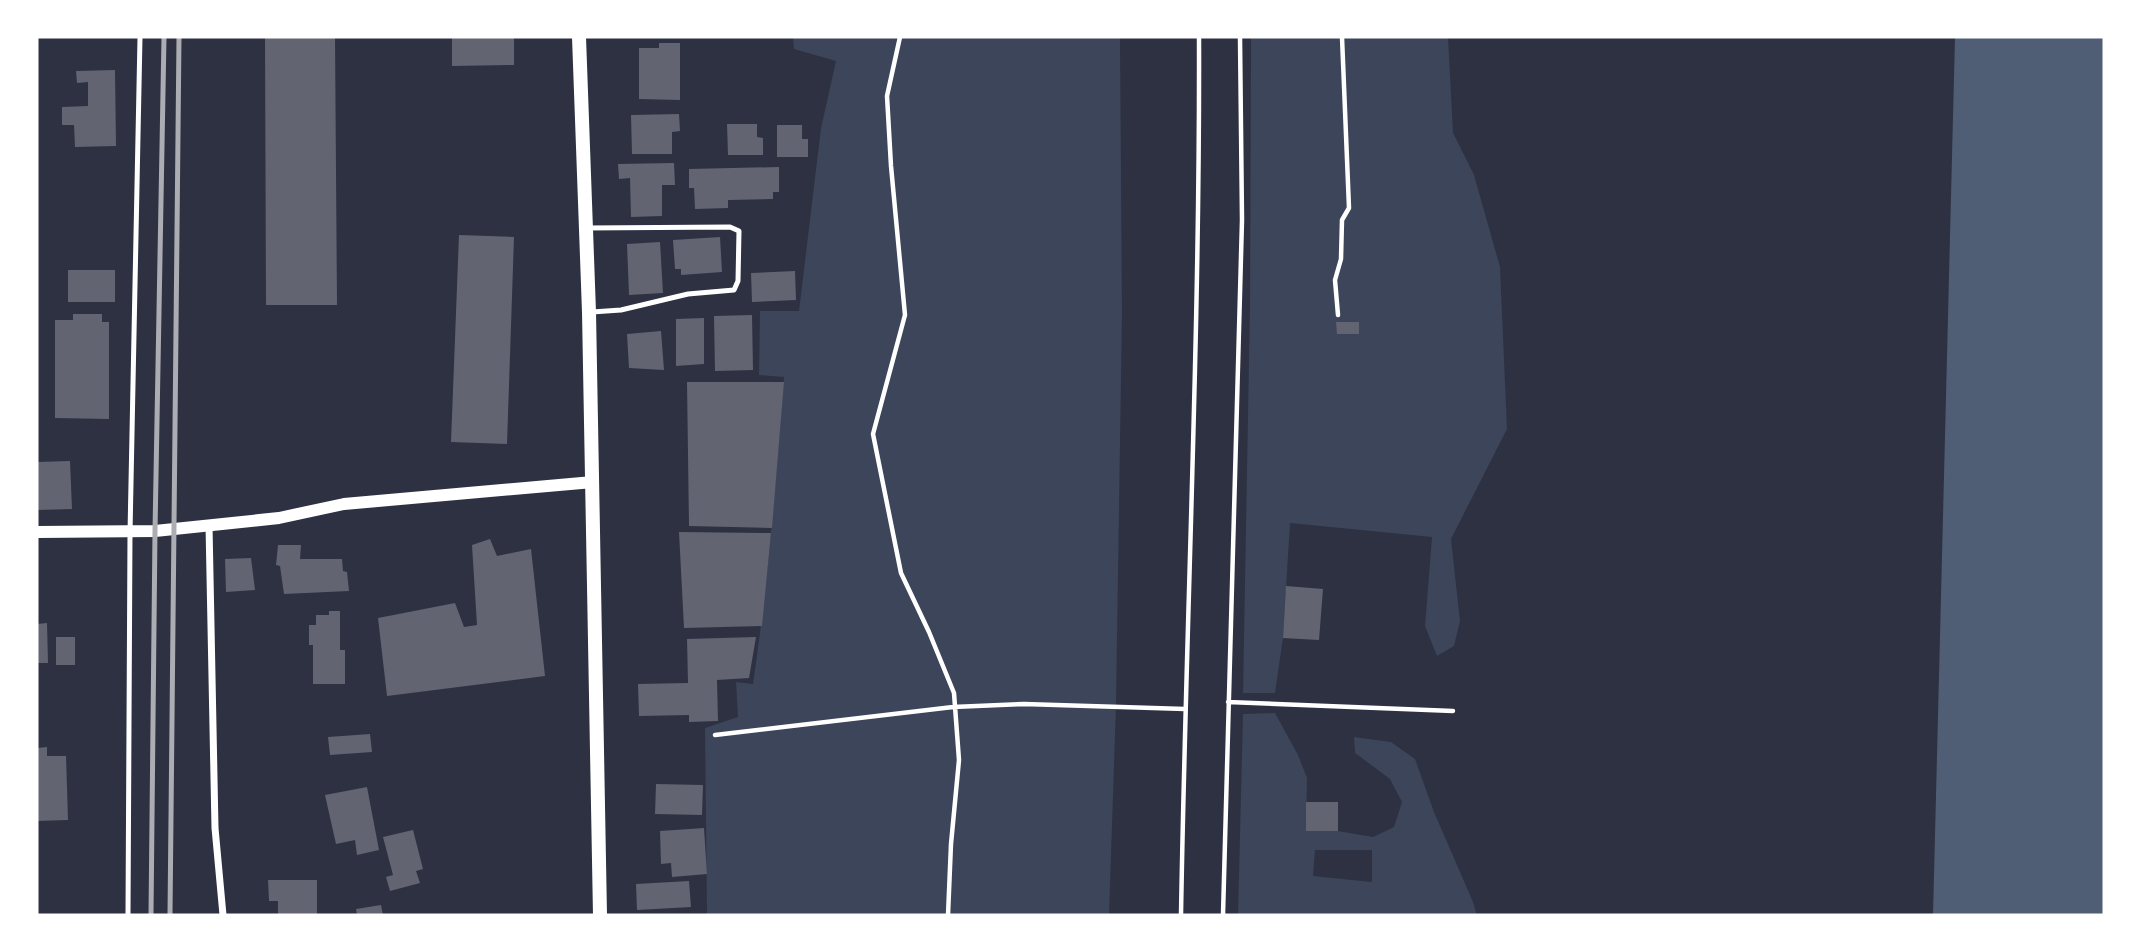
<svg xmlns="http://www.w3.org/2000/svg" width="2141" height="952" viewBox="0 0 2141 952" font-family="'Alegreya Sans',sans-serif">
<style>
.green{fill:#3c4559;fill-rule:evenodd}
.water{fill:#4f5d75}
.building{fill:#626471}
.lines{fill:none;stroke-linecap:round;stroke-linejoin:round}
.path{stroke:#fff;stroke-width:4.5}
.service{stroke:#fff;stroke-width:5}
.minor{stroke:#fff;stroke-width:7}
.tertiary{stroke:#fff;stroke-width:12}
.secondary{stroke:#fff;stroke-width:14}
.rail{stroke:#abadb3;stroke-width:5}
</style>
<rect width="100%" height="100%" fill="#2d3142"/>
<!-- green -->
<path class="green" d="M793,37H1120L1122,313L1116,706L1109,915H707L705,728L738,717L736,682L753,684C768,582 776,480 784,377L759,375L760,311H799L821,128L836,61L794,49Z
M1251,37H1448L1453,133L1474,175L1500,267L1507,429L1451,539L1460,621L1454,646L1437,656L1425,626L1432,537L1290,523L1283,638L1275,693H1243L1250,304Z
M1275,713L1298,755L1307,778L1306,830L1338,831L1373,837L1394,827L1402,802L1390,779L1355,753L1354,737L1391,742L1415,759L1434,812L1473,902L1477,915H1238L1243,714ZM1315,850H1372V882L1313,876Z"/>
<!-- water -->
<path class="water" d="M1955,37H2104V915H1933Z"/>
<!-- building -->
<path class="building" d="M265,37H335L337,305H266Z
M452,37H514V65L452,66Z
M659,43H680V100L639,99V48H659Z
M115,70L116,146L75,147L74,125H62V107L88,106V82L77,83L76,71Z
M679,114L680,131L672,132V154H632L631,115Z
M727,124H757V137L763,138V155H728Z
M777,125H802V139H808V157H777Z
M674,163L675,185H662V216L631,217L630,178L619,179L618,164Z
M779,167V192H773V199L728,200V208L695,209L694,188H689V169Z
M459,235L514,237L507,444L451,442Z
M720,237L722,272L681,275V269H675L673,240Z
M660,242L663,293L629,295L627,244Z
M68,270H115V302H68Z
M795,271L796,300L752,302L751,273Z
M73,314H102V322H109V419L55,418V320H73Z
M752,315L753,370L715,371L714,316Z
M704,318V364L676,366V319Z
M1336,322H1359V334H1337Z
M661,331L664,370L629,368L627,334Z
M687,382H784L772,528L689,526Z
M70,461L72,509L37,510V462Z
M679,532L771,533L762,626L684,628Z
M490,539L497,556L531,549L545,676L387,696L378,618L455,603L464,627L477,625L472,545Z
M278,545H301L300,559H342L343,571L347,572L349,591L284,594L280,566L276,565Z
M251,558L255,590L226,592L225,559Z
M1286,586L1323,589L1319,640L1283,638Z
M329,611H340V650H345V684H313V645H309V625H316V615H329Z
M47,623L48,663H37V624Z
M56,637H75V665H56Z
M756,637L749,678L717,680L718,721L689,722V715L639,716L638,684L688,683L687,639Z
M370,734L372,752L330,755L328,737Z
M47,747V756H66L68,820L37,821V748Z
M656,784L703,785L702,815L655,814Z
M367,787L379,850L357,855L355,840L336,844L325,795Z
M1306,802H1338V831H1306Z
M704,828L707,874L672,877L671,863L661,864L660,831Z
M413,830L423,869L416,871L420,883L390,891L386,877L393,875L383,837Z
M268,880H317V915H278V901H269Z
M689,881L691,907L637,910L636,884Z
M381,905L383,915H357L356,909Z"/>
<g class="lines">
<!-- path -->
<path class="path" d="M900,37L887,96L891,166L905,315L873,434L901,573L929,632L954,693L959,760L951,844L948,915
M1338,315L1335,280L1341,259L1342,220L1349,208L1342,37
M1228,702L1453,711
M715,735L953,707L1024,704L1185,709
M1181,915C1186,622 1200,330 1199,37
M1223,915L1242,220L1240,37"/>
<!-- service -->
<path class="service" d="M586,228L730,227L739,231L738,281L734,290L688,294L621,310L592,312
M128,915L130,533L140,37"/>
<!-- minor -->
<path class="minor" d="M209,525L215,828L223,915"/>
<!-- tertiary -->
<path class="tertiary" d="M37,532L155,531L279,518L344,504L593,482"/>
<!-- secondary -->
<path class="secondary" d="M579,37L589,312L600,915"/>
<!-- rail -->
<path class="rail" d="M151,915L155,531L164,37
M170,915L179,37"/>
</g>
<!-- border -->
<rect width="2141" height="952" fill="none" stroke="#ffffff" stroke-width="77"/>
</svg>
